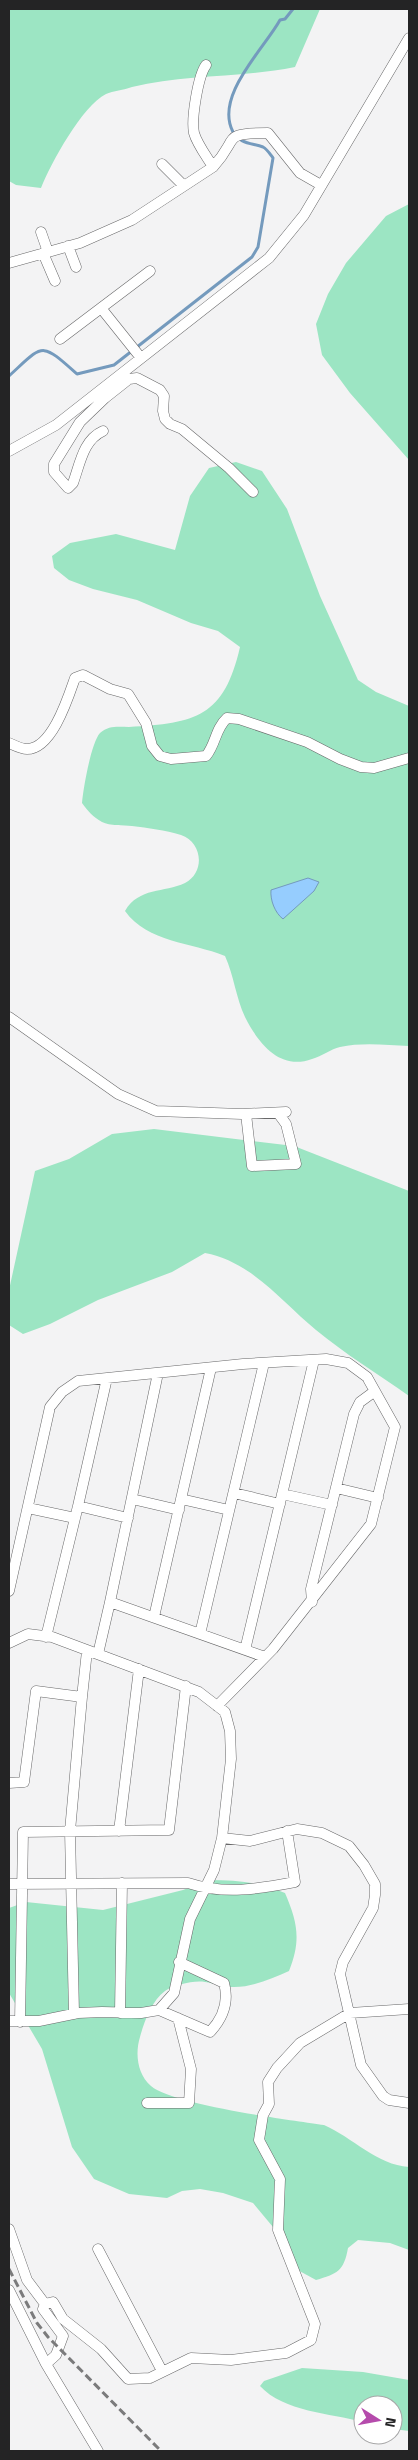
<svg xmlns="http://www.w3.org/2000/svg" width="418" height="2460" viewBox="0 0 418 2460" font-family="'Titillium Web',sans-serif">
<style>
.green{fill:#9ce5c3}
.water{fill:#96cdfe;stroke:#749abd}
.lines{fill:none;stroke-linecap:round;stroke-linejoin:round}
.stream{stroke:#749abd;stroke-width:3}
.minor-casing{stroke:#686869;stroke-width:11}
.minor{stroke:#fff;stroke-width:10}
.rail{stroke:#7b7b7c;stroke-width:3;stroke-dasharray:8 4;stroke-linecap:butt}
</style>
<rect width="100%" height="100%" fill="#f3f3f4"/>
<!-- green -->
<path class="green" d="M9,9H320L295,67C241,78 185,74 132,87C124,90 113,91 106,94C82,106 51,163 41,188L16,185L9,181Z
M409,204V460L350,393L322,355L316,324L328,294L346,263L386,216Z
M236,462L262,471L287,509L320,596L358,680L376,692L409,706V1046C387,1045 362,1042 340,1047C331,1049 322,1056 312,1059C280,1071 258,1043 245,1017C236,998 234,976 225,956C191,942 148,943 125,911C139,887 164,893 185,883C206,872 202,842 181,835C165,830 148,828 132,826C123,825 110,826 102,822C93,817 88,811 82,803C83,790 91,743 100,733C109,725 119,727 129,727C196,723 224,717 240,647L218,631L191,623L137,600L93,589L69,580L54,568L52,556L70,543L116,534L175,550L190,496L209,468Z
M154,1129L294,1146L409,1191V1396C378,1374 345,1354 316,1330C281,1301 252,1262 205,1253L172,1272L98,1300L50,1324L23,1334L9,1325V1290L35,1171L69,1159L112,1134Z
M209,1880C236,1880 260,1882 285,1893C298,1923 301,1941 289,1971C271,1979 251,1988 231,1987C222,1987 214,1983 205,1982C194,1980 174,1985 165,1991C152,2000 144,2022 140,2037C135,2053 137,2074 151,2086C173,2105 290,2120 324,2125C352,2137 377,2165 409,2167V2250L390,2243L358,2240L348,2248C344,2271 337,2274 316,2280L294,2268L283,2239L253,2203L223,2193L200,2189L182,2191L167,2198L129,2194L94,2179L72,2147L42,2049L9,1993V1908L26,1902L103,1910L183,1890Z
M302,2368L363,2372L409,2380V2431L393,2429V2405H363V2422C330,2413 284,2412 260,2386L264,2381Z"/>
<!-- water -->
<path class="water" d="M308,878L319,882L314,891L283,919C275,913 270,900 271,890Z"/>
<g class="lines">
<!-- stream -->
<path class="stream" d="M9,376C44,344 40,341 77,374L114,365L252,257L258,247L273,158C270,154 267,149 263,147C252,143 240,144 233,132C214,96 264,49 280,20L285,19L293,9"/>
<defs>
<path id="minor" d="M206,65C198,76 191,119 194,133C197,144 207,157 213,167
M162,164L183,185
M41,232L48,252
M68,246L76,267
M43,253L55,281
M9,263L80,243L132,220L213,167C240,138 220,133 268,133L300,173L321,185
M60,339L101,308
M141,358L101,308L150,271
M102,393L105,398L80,422L54,464V472L68,488L73,483C80,464 83,440 103,431
M105,398L129,379L137,378L160,390L164,396L163,411L165,419L170,424L182,429L229,468L253,492
M9,451L56,425L269,258L304,215L409,38
M9,743C14,745 21,749 27,749C52,749 68,698 75,678L83,675L110,689L128,694L146,723L152,746L160,756L171,759L206,756C216,744 215,729 227,718L239,719L307,742L340,759L361,767L374,768L409,758
M9,1017L118,1094L156,1111L242,1114L286,1112
M246,1114L252,1166L296,1164L286,1124L278,1113
M158,1373L110,1602L265,1657
M336,1488L378,1498
M234,1493L280,1504
M282,1494L332,1505
M132,1499L179,1510
M181,1499L229,1510
M78,1506L107,1378
M28,1508L75,1518
M9,1591L50,1407L62,1392L78,1381L243,1364L326,1359L348,1363L367,1377L395,1427L371,1524L273,1649L217,1706
M312,1602L311,1589L354,1414L360,1402L375,1391
M154,1617L211,1368
M200,1634L264,1363
M46,1637L78,1506L128,1518
M9,1643L28,1634L52,1637L199,1692L225,1712L230,1731L231,1759L222,1838L214,1870L190,1919L174,1993L159,2010L141,2013L102,2012L78,2013L39,2021H9
M245,1650L314,1360
M98,1654L110,1602
M82,1697L87,1651
M9,1783L24,1782L36,1691L82,1697L70,1831L74,2014
M119,1831L139,1669
M222,1838L250,1841L297,1829L322,1833L349,1846L364,1865L375,1884V1895L373,1908L343,1962L340,1974L361,2065L383,2096L389,2100L409,2103
M9,1884L188,1883C224,1895 259,1889 295,1882L287,1831
M159,2010L210,2032C223,2018 229,2001 224,1983L179,1962
M120,2013L122,1883
M20,2022L23,1832L169,1830L186,1686
M147,2103H189L191,2069L178,2018
M9,2229L27,2280L45,2304L43,2309L63,2336L56,2355L46,2364
M98,2249L162,2371
M9,2290L46,2364L98,2451
M45,2304L53,2302L63,2319L101,2349L128,2379L150,2378L191,2358L231,2360L286,2353L311,2340L315,2324L278,2230L280,2179L259,2140L263,2115L269,2104L268,2082L277,2068L300,2043L350,2013L409,2009"/>
</defs>
<!-- minor casing -->
<use href="#minor" class="minor-casing"/>
<!-- minor -->
<use href="#minor" class="minor"/>
<!-- rail -->
<path class="rail" d="M9,2269L37,2323L48,2337L161,2451"/>
</g>
<!-- border -->
<rect width="418" height="2460" fill="none" stroke="#242425" stroke-width="20"/>
<!-- north arrow -->
<g transform="translate(378 2420) rotate(101)"><circle r="24" fill="#ffffff" stroke="#a7a7a8"/>
<path d="M0-4L9 19L0 12L-9 19Z" fill="#b54bac"/>
<text y="-8" font-size="14" font-weight="bold" text-anchor="middle" fill="#242425">N</text>
</g>
</svg>
